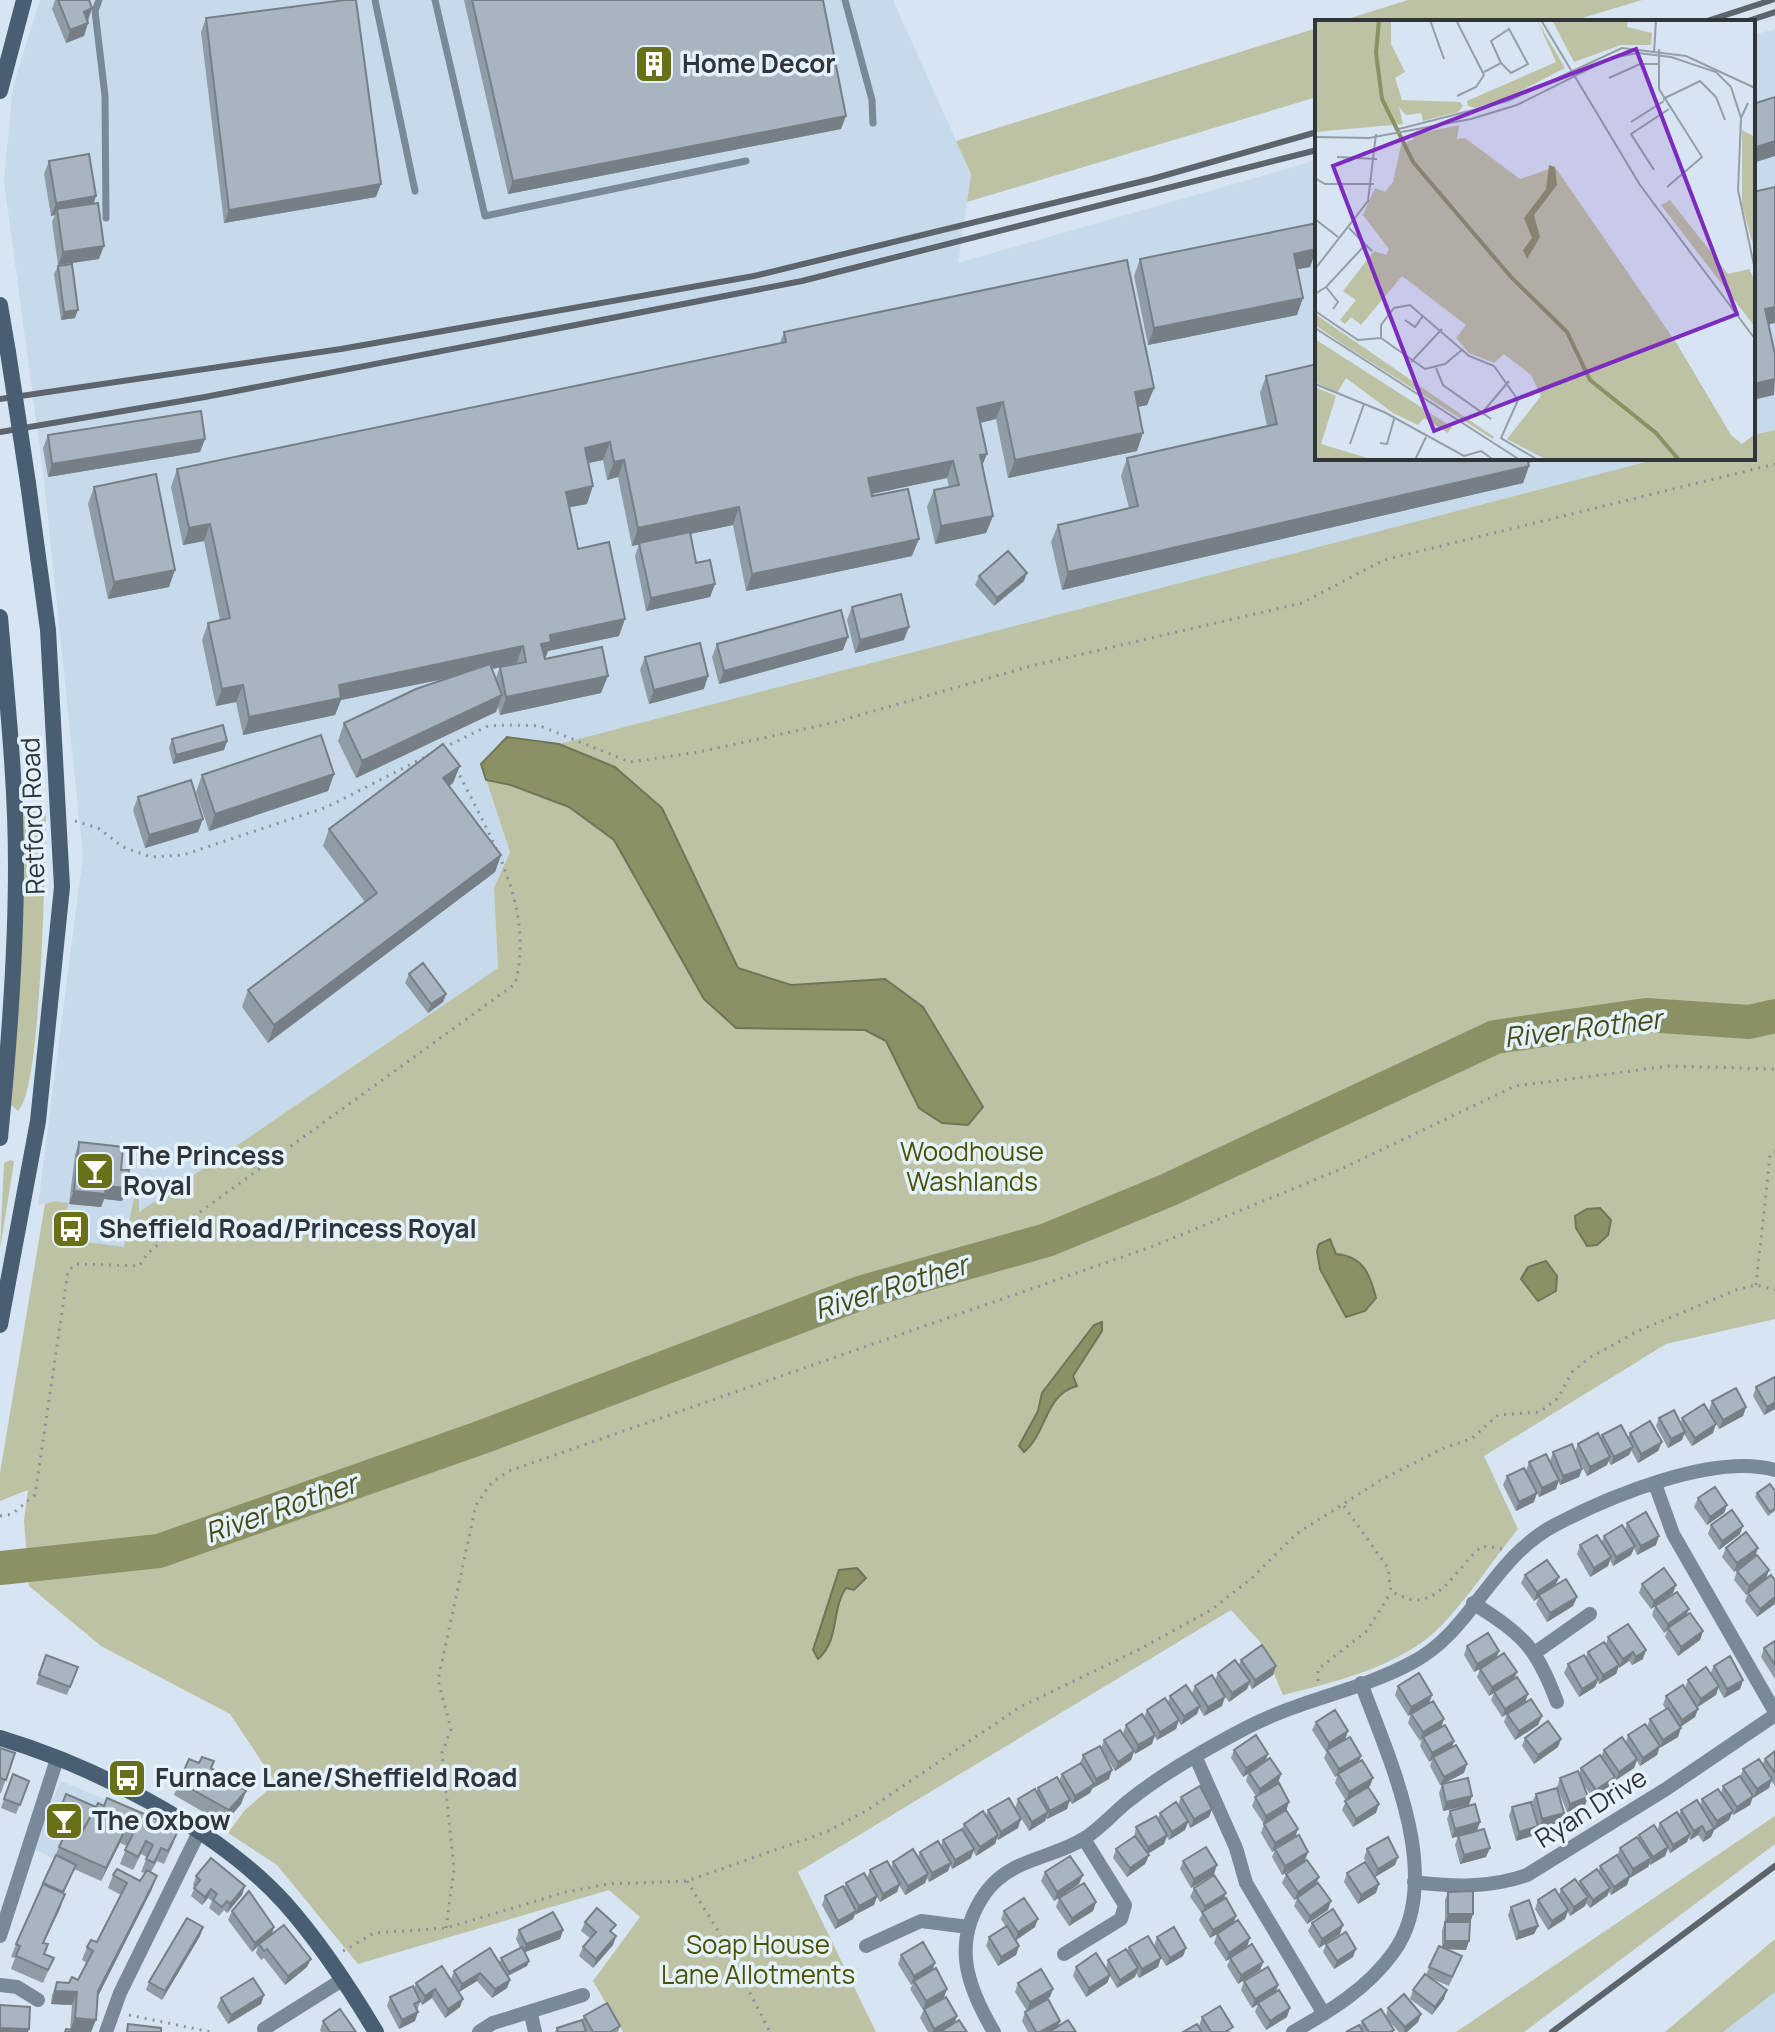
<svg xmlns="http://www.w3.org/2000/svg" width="1775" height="2032" viewBox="0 0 1775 2032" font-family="Manrope,sans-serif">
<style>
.built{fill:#c6daeb}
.green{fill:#bdc2a4}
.water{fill:#8b9164;stroke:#6f7557;stroke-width:2}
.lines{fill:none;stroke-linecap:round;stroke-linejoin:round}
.river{stroke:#8b9164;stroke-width:34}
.path{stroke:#88929b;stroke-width:3;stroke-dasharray:2 6;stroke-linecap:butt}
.lane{stroke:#798998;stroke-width:7}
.street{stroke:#798998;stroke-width:14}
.secondary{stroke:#485f73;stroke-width:16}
.rail{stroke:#5d646b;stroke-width:6}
.secondary-bridge{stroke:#485f73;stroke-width:16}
.wall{fill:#909ca5;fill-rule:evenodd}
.shaded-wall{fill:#767f86}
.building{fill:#a8b5c0;stroke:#767f86;stroke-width:2}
.labels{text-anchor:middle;stroke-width:7;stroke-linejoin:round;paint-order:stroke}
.poi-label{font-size:26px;font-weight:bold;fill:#2f3539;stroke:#e4f2fe;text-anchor:start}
.street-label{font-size:26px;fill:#2f3539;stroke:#e4f2fe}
.park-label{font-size:26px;fill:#4c5202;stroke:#e4f2fe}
.water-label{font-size:28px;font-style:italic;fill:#464b16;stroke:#e4f2fe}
.inset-river{fill:none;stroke:#8b9164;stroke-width:4}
.inset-road{fill:none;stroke:#949ea7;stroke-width:2}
.view{fill:#7b2cbf;fill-opacity:0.15;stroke:#7b2cbf;stroke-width:4}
.inset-edge{fill:none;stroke:#2f3539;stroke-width:4}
</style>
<rect width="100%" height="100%" fill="#d7e4f1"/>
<!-- built -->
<path class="built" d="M40,0H893L971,174L958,263L1317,160V458H1661L559,744L507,738L481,765L510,852L494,888L498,968L139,1212L132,1252L63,1243L54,1201L38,1205L83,856L43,471L4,181L13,86Z
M1775,29V430L1753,435V35Z
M61,1781L135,1812L101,1881L31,1848Z
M1775,1992V2032H1723Z"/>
<!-- green -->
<path class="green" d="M1408,0H1642L1569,22H1338Z
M1317,28V97L967,202L971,174L956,141Z
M1775,430V1319L1666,1344L1484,1456L1518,1529C1492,1561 1469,1597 1441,1626C1402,1666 1335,1682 1283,1695L1261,1643L1231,1610L798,1872L876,2032H623L593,1981L640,1917L609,1890L358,1964L277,1865L228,1833L245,1810L276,1783L230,1714L101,1646L29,1586L24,1520L28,1490L0,1501V1473L45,1204L54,1201L68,1203L64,1239L124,1247L134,1198L139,1199V1212L498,968L494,888L510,852L481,764L507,737L559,744L1661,458H1753V435Z
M35,804L46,814C45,859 42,1090 18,1111L11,1105L23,814L28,805Z
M11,1160L14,1162L0,1249L4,1163Z
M1775,1816V1844L1524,2032H1456Z
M1775,1939V1992L1723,2032H1665Z"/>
<!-- water -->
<path class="water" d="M507,737L559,744L615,767L662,808L738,968L791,985L885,979L923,1007L983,1107L968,1125L942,1123L919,1108L886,1041L865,1030L736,1028L704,999L614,840L569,807L511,785L486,780L481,764Z
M1600,1208L1611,1220L1608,1235L1597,1245L1587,1246L1576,1228L1575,1216L1587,1209Z
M1330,1239L1336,1254C1363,1256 1370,1274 1376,1298L1365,1311L1346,1317L1320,1269L1317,1251L1319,1244Z
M1546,1261L1557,1276L1556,1291L1538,1301L1521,1279L1528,1267Z
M1102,1322V1331L1073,1376L1077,1386C1045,1394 1047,1433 1024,1452L1019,1446L1038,1411L1042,1393L1094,1325Z
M857,1568L866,1578L854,1590L846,1588C831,1609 840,1640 818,1659L813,1650L839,1570Z"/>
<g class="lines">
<!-- river -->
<path class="river" d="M0,1568L159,1551L485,1436L863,1292L1047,1240L1168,1190L1495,1037L1646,1015L1749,1022L1775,1016"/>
<!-- path -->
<path class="path" d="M443,748L488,726L509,725L540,726L630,762L699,752L832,723L1031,666L1302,603L1384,560L1775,464
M75,821L98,828L123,847L151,857L183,855L327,807L429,755
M1756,1285L1770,1156L1775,1151
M1344,1506L1388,1568L1391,1592C1398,1594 1408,1600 1415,1600C1444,1601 1461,1561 1483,1546L1502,1549
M0,1516L12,1514L35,1495L68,1271L76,1264L139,1266L148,1253L175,1230L515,984C536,907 489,835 456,768
M1318,1681V1669L1367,1631L1391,1592
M687,1881L717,1929L770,2032
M446,1928L454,1869L442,1753L451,1729L438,1680L476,1505L492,1482L509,1471L1151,1247L1339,1170L1515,1086L1670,1066L1775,1069
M343,1951L374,1933L446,1928L566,1892L608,1884L687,1881L826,1832L866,1811L1020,1707L1140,1649L1211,1610L1252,1578L1296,1534L1381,1480L1441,1449L1471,1439L1498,1415L1540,1412L1558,1398L1572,1372L1591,1357L1638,1331L1736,1290L1756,1285L1775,1290
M129,2015L211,2032"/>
<!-- lane -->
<path class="lane" d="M99,0L95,11L105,96L106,218
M375,0L415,191
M435,0L485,216L746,161
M845,0L872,100L873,123"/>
<!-- street -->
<path class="street" d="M1655,1484L1673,1534L1775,1712
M1473,1603C1523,1635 1536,1646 1557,1702
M1536,1652L1590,1614
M1196,1758L1236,1848L1246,1883L1324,2014
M1414,1882C1453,1887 1490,1888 1527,1875L1666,1789L1775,1715
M0,1936L57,1759
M866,1946L921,1921L968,1927
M1064,1954L1121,1919L1125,1905L1084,1839
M0,1985L17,1987L38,2000
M531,2014L535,2032
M264,2029L342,1980
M106,2032L120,1993L199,1832
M479,2032L493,2023L583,1995
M994,2032C966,1985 951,1941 986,1892C1011,1858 1052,1859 1085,1838C1102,1827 1115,1811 1131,1799C1165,1772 1206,1749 1244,1729C1298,1700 1360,1691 1413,1662C1472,1631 1492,1558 1555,1525C1610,1496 1714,1453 1775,1470
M1293,2032C1330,2011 1367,1989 1393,1953C1447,1879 1388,1757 1361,1683"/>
<!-- secondary -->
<path class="secondary" d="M0,91L24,0
M0,305L8,352
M0,617C7,699 16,782 16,865C16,956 9,1047 0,1138
M0,1325L38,1121L62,887L48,630L28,483
M0,1738C96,1767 216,1828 284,1902C319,1941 349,1987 376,2032"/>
<!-- rail -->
<path class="rail" d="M1704,22L1772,0
M1745,22L1775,12
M0,399L341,349L754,276L1152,179L1317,132
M0,432L205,397L802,281L1317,150
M1552,2032L1775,1866"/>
<!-- secondary-bridge -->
<path class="secondary-bridge" d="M8,352L28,483"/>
</g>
<!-- wall -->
<path class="wall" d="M55,0H89L92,8L84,36L66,43L52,9Z
M464,0H823L841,129L508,194Z
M206,18L376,197L224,223L201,32Z
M49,161L94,204L99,259L58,265L52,222L55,215L51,216L44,174Z
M1317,223V247L1310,267L1297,269V315L1148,345L1134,276L1140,259Z
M58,266L75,318L61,320L54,274Z
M784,332L1154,388L1147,405L1138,407L1137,451L1008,478L996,419L980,423L982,466L993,516L986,533L935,544L927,507L934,490L949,487L947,478L872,494L912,556L746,591L733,525L690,534L696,563L715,584L710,597L646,611L635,556L639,544L632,546L618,477L607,480L603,460L588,463L587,504L570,507L578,549L619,636L548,651L545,659L601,693L500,715L498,707L496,712L356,778L338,741L344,723L449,678L341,700L335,715L243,735L236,702L216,706L202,640L208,623L220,620L204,541L183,545L171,487L177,469L780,343ZM516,664L500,667L496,678L492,669Z
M1266,376L1317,458H1548L1528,463L1529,466L1523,483L1062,590L1051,542L1058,525L1129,508L1121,476L1127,458L1267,426L1260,393Z
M48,435L205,439L200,452L48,477L43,448Z
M94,487L169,587L108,599L88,504Z
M979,576L1024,581L994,606L975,585Z
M852,607L904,640L855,653L847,620Z
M717,644L843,650L719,684L712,657Z
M645,657L704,689L649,704L640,670Z
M172,739L227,741L224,750L173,764L169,748Z
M334,774L328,791L209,831L196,792L202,775Z
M453,783L449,786L501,855L495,872L268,1043L242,1007L248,990L365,902L323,846L329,829Z
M138,797L198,832L145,848L133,810Z
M409,974L446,994L443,1002L428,1013L405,983Z
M79,1142L121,1170L127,1188L122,1201L104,1199L101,1207L69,1204L75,1155Z
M1775,1377V1409L1764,1415L1753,1396L1756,1387Z
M1712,1401L1746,1407L1743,1416L1719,1429L1709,1410Z
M1659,1418L1681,1423L1682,1418L1713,1433L1692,1446L1684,1434L1682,1440L1668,1448L1656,1426Z
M1630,1433L1662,1442L1658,1451L1638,1463L1631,1450L1629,1455L1611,1465L1608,1461L1607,1465L1587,1476L1580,1462L1582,1469L1579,1477L1560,1485L1558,1481L1556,1489L1539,1497L1526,1471L1529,1462L1550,1461L1553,1452L1575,1451L1578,1444L1601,1438L1602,1435L1628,1438Z
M1507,1476L1534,1502L1516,1511L1503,1485Z
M1775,1491V1511L1768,1516L1755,1497L1757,1493Z
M1698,1498L1727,1505L1724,1513L1707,1525L1694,1507Z
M1627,1523L1656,1545L1637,1555L1634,1548L1631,1555L1613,1566L1610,1560L1608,1566L1590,1577L1577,1554L1580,1545L1602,1542L1604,1536L1625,1530Z
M1711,1525L1740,1534L1719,1550L1708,1534Z
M1726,1548H1758L1755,1556L1734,1572L1722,1557Z
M1769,1570L1766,1578L1775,1580L1757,1617L1745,1601L1748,1593L1746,1595L1734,1580L1737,1571Z
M1525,1575L1559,1577L1555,1586L1577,1597L1573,1606L1547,1622L1536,1604L1539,1597L1534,1601L1521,1583Z
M1642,1584L1676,1585L1673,1593L1651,1609L1639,1593Z
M1655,1606L1689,1609L1686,1615L1703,1631L1700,1640L1678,1656L1665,1637L1667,1631L1664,1633L1652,1615Z
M1608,1637L1643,1659L1632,1665L1629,1661L1619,1668V1666L1616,1674L1599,1684L1598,1681L1595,1687L1579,1697L1564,1673L1568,1664L1586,1657L1588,1652L1606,1644Z
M1775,1641V1679L1761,1657L1764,1648Z
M1467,1646L1496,1658L1517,1672L1514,1680L1525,1702L1542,1716L1538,1725L1515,1740L1504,1722L1507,1714L1502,1717L1491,1700L1494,1693L1489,1696L1477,1677L1480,1669L1474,1672L1464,1655Z
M46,1655L78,1667L67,1695L36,1684Z
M1241,1660L1276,1666L1273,1675L1252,1689L1249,1684L1247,1689L1229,1702L1222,1692V1706L1204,1716L1199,1708L1197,1714L1181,1725L1178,1721L1176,1729L1157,1740L1154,1736L1152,1744L1135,1754L1134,1752L1131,1760L1115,1771L1104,1754L1109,1779L1093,1788L1090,1793L1072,1804L1069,1800L1067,1809L1047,1819L1046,1818L1045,1821L1029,1831L1015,1808L1018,1799L1036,1792L1038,1788L1059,1781L1062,1774L1080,1763L1083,1755L1101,1748L1104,1740L1131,1747L1123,1733L1126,1725L1144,1717L1147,1710L1168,1702L1170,1696L1192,1693L1195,1686L1215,1680L1218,1673L1239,1665Z
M1714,1666L1743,1680L1740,1689L1724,1698L1718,1688L1716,1695L1698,1707V1709L1695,1717L1680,1727L1678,1737L1659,1747L1657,1755L1640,1766L1637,1761L1634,1768L1616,1780L1615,1778L1612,1786L1593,1799L1584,1785L1588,1797L1585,1805L1567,1812L1557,1787L1560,1778L1579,1774L1581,1768L1601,1756L1604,1750L1626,1742L1628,1735L1647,1727L1650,1719L1666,1709L1663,1705L1666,1696L1685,1688L1688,1680L1710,1674Z
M1398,1686L1432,1695L1429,1703L1444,1719L1441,1727L1454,1741L1452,1747L1464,1773L1443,1784L1469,1805L1443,1811L1439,1793L1442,1785H1440L1430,1766L1432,1760L1429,1762L1420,1746L1422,1739L1420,1741L1408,1723L1411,1714L1408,1716L1395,1695Z
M1316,1722L1348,1731L1345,1739L1361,1756L1358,1762L1373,1778L1368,1787L1376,1813L1353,1827L1342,1810L1346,1801L1335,1783L1337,1776L1335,1777L1324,1758L1327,1751L1326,1752L1312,1730Z
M1525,1738L1558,1747L1534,1764L1522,1746Z
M0,1748L15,1753L1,1793H0Z
M1234,1750L1265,1761L1281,1774L1278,1783L1269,1789L1286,1811L1295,1837L1305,1861L1319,1877L1316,1885L1328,1910L1307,1924L1294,1906L1297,1899L1294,1900L1282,1883L1286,1874L1302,1863L1282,1875L1272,1857L1275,1850L1272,1852L1261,1833L1264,1824L1252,1806L1256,1796L1246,1781L1248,1774L1243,1777L1231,1758Z
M1775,1751V1786L1771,1781L1769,1788L1753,1798V1797L1750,1805L1733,1815L1732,1813L1729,1820L1714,1830L1711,1837L1703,1842L1698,1835L1690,1840L1689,1837L1687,1842L1670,1853L1668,1849L1665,1856L1650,1865L1649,1864L1648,1867L1630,1877L1627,1885L1611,1895L1609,1892L1607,1896L1590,1908L1586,1903L1585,1906L1570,1916L1568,1912L1565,1919L1548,1930L1535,1909L1538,1900L1559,1895L1561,1889L1579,1884L1580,1881L1599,1871L1600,1866L1617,1856L1620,1848L1638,1838L1639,1835L1657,1830L1660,1823L1679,1815L1681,1810L1700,1805L1702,1799L1721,1793L1723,1786L1740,1777L1743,1769L1762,1765L1765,1759Z
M211,1768L220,1787L246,1791L241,1804L224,1824L174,1795L179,1782Z
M13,1774L29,1781L16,1814L1,1808Z
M66,1794L174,1842L164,1864L157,1861L151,1872L152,1889L98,1996L91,2032H65L66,2029L70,2030L72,2005L51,2004L52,1995L57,1982L69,1983L78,1980L87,1963L82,1960L87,1947L97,1942L121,1895L108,1888L113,1875L140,1881L145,1873L141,1872L147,1857L141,1854L133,1870L120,1864L127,1846L120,1843L101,1881L74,1869L64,1893L61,1907L44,1943V1954L54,1958L43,1983L11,1969L15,1958L11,1957L16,1944L63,1838L51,1833Z
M1536,1794L1564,1813L1561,1822L1539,1828L1532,1802Z
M1181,1797L1212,1809L1209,1817L1190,1828L1188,1823L1185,1830L1169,1840L1167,1837L1164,1844L1148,1854L1149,1855L1145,1864L1127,1877L1113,1858L1116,1849L1134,1837L1136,1827L1158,1818L1160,1813L1178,1805Z
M1512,1807L1535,1835L1516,1841L1509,1816Z
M988,1810L1018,1828L998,1840L997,1838L995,1844L976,1856L973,1851L971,1858L952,1869L950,1865L948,1871L929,1882L927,1878L925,1883L905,1895L899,1885L897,1892L880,1902L877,1897L874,1905L855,1914L853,1919L835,1929L822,1905L825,1896L844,1888L846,1883L867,1878L870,1870L891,1868L893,1862L918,1857L920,1852L941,1846L943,1840L962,1829L964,1824L986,1816Z
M1450,1811L1477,1831L1486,1857L1460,1864L1455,1845L1458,1836L1452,1838L1447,1819Z
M1367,1849L1395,1865L1375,1877L1376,1893L1358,1904L1344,1882L1347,1873L1372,1872L1364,1858Z
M1183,1861L1214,1874L1191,1888L1180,1869Z
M1045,1872L1079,1884L1054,1901L1041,1881Z
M196,1876L242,1895L227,1913L224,1910L219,1916L209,1908L212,1901L208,1898L202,1905L191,1896L195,1887L193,1885Z
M1194,1888L1224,1899L1233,1924L1247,1947L1263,1962L1260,1970L1238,1984L1227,1966L1230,1959L1226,1961L1214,1943L1217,1934L1223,1930L1210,1938L1199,1920L1202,1914L1190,1897Z
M1448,1892L1473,1914L1470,1923L1466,1950L1447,1949L1458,1965L1449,1986L1430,1978L1444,1999L1432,2015L1410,1999L1413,1990L1426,1975L1429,1967L1442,1947V1930L1445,1922V1900Z
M1059,1898L1096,1902L1093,1911L1069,1926L1056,1907Z
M1511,1907L1538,1926L1534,1934L1516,1940L1508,1915Z
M232,1911L274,1927L272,1934L307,1967L285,1985L264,1958L261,1960L256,1953L258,1946L252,1952L228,1920Z
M1004,1911L1035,1927L1016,1940L1019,1946L1016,1955L998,1966L986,1946L989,1937L1006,1927L1001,1919Z
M585,1922L613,1933L616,1936L613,1945L593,1968L579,1956L583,1947L590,1938L581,1931Z
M1312,1923L1340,1934L1319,1948L1308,1931Z
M203,1927L200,1936L162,2000L146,1990L149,1982Z
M519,1930H563L560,1939L524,1952L529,1961L527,1966L508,1976L510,1980L507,1988L492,1998L477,1981L459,1992L460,2007L445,2018L432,1998L422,2005L420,2002L417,2010L415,2021L399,2029L387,2006L390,1997L414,1989L416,1983L451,1979L454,1971L500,1962L501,1958L520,1948L516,1939Z
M1157,1937L1186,1948L1183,1956L1166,1966L1154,1946Z
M1326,1944L1353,1957L1334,1969L1323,1952Z
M1129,1947L1158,1967L1139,1978L1136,1973L1135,1977L1117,1988L1110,1976L1107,1983L1086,1997L1073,1976L1076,1967L1106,1968L1108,1960L1127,1952Z
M901,1955L933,1969L947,1989L944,1997L954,2023L967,2032H928L920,2018L924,2009L923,2010L910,1989L913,1984L911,1985L898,1964Z
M1244,1981L1278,1985L1276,1992L1287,2017L1266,2030L1255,2012L1258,2004L1252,2008L1241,1990Z
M1018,1983L1050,1997L1027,2011L1015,1992Z
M264,1995L261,2004L228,2024L217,2007L221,1998Z
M1388,2008L1421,2014L1418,2022L1407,2032H1399L1388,2020L1394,2030L1393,2032H1346L1360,2026L1362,2021L1386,2016Z
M1025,2012L1060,2021L1058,2026L1076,2032H1028L1022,2021Z
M584,2016L620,2026L618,2032H555L557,2028L582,2020Z
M1202,2017L1231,2032H1203L1199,2026Z
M323,2021L356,2032H321L320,2030Z"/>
<!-- shaded-wall -->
<path class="shaded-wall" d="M92,8L87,21L84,12Z
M88,23L84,36L66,43L70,30Z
M846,116L841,129L508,194L513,181Z
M1775,141V156L1753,163V148Z
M381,184L376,197L224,223L229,210Z
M96,196L92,209H57L55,215L51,216L56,203Z
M1314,237H1317V247L1310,267L1288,271L1294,254Z
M104,246L99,259L58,265L63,252Z
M1303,298L1297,315L1148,345L1154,328Z
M1775,307V323L1758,327L1765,309Z
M78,310L75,318L61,320L64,312Z
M1775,379L1774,395L1753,400V384Z
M1154,388L1147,405L1128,409L1135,392Z
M1003,402L996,419L971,425L977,408Z
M1143,433L1137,451L1008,478L1015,460Z
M205,439L200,452L48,477L52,464Z
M610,442L603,460L579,465L585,448Z
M987,454L980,471V455Z
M1521,458H1548L1518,465Z
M624,460L618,477L607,480L614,462Z
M953,461L947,478L862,496L868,478Z
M1529,466L1523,483L1062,590L1068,572Z
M593,486L587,504L560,509L566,492Z
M739,507L733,525L632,546L638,528Z
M993,516L986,533L935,544L941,526Z
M210,524L204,541L183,545L189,528Z
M919,539L912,556L746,591L752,574Z
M175,570L169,587L108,599L114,582Z
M1027,573L1024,581L994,606L997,598Z
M715,584L710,597L646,611L651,598Z
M625,619L619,636L548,651L545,659L541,644L550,635Z
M909,627L904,640L855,653L860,640Z
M848,637L843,650L719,684L724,671Z
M523,646L516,664L341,700L335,715L243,735L249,717L339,685Z
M608,676L601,693L500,715L506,697Z
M708,676L704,689L649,704L654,690Z
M243,685L236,702L216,706L222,689Z
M502,695L496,712L356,778L362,761Z
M227,741L224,750L173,764L176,755Z
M460,766L453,783L437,795L443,778Z
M334,774L328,791L209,831L215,814Z
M203,819L198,832L145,848L149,835Z
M501,855L495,872L268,1043L274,1025Z
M446,994L443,1002L428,1013L431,1004Z
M106,1186L127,1188L122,1201L104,1199L101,1207L69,1204L74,1191Z
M1775,1402V1409L1764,1415L1767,1407Z
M1746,1407L1743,1416L1719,1429L1723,1420Z
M1716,1424L1713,1433L1692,1446L1695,1438Z
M1685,1432L1682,1440L1668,1448L1671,1439Z
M1662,1442L1658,1451L1638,1463L1641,1454Z
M1633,1447L1629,1455L1611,1465L1614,1457Z
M1610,1457L1607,1465L1587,1476L1590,1467Z
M1582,1469L1579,1477L1560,1485L1563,1476Z
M1559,1480L1556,1489L1539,1497L1542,1488Z
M1537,1493L1534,1502L1516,1511L1519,1502Z
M1727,1505L1724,1513L1707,1525L1710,1517Z
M1743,1526L1740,1534L1719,1550L1722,1541Z
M1659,1536L1656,1545L1637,1555L1641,1546Z
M1635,1546L1631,1555L1613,1566L1616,1557Z
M1758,1548L1755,1556L1734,1572L1737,1563Z
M1611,1557L1608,1566L1590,1577L1594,1568Z
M1769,1570L1766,1578L1746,1595L1749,1586Z
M1559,1577L1555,1586L1534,1601L1537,1592Z
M1676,1585L1673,1593L1651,1609L1654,1601Z
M1577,1597L1573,1606L1547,1622L1550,1613Z
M1775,1597V1604L1757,1617L1760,1609Z
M1689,1609L1685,1618L1668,1628L1664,1633L1668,1624Z
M1703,1631L1700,1640L1678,1656L1681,1647Z
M1646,1650L1643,1659L1632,1665L1636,1657Z
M1499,1651L1496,1659L1474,1672L1477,1664Z
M1633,1652L1629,1661L1619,1668L1623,1659Z
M1619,1665L1616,1674L1599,1684L1603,1675Z
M1276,1666L1273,1675L1252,1689L1255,1680Z
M1517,1672L1513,1680L1489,1696L1492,1687Z
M1598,1679L1595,1687L1579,1697L1582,1689Z
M1743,1680L1740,1689L1724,1698L1727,1689Z
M1250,1681L1247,1689L1229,1702L1232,1693Z
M1719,1686L1716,1695L1697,1707L1701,1699Z
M1528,1694L1525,1703L1502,1717L1505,1709Z
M1432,1695L1429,1703L1408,1716L1411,1707Z
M1225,1697L1222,1706L1204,1716L1208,1707Z
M1200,1706L1197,1714L1181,1725L1184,1716Z
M1698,1709L1695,1717L1679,1728L1682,1720Z
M1542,1716L1538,1725L1515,1740L1519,1731Z
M1444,1719L1441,1728L1423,1737L1420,1741L1423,1732Z
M1179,1720L1176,1729L1157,1740L1160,1732Z
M1681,1728L1678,1737L1660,1748L1663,1740Z
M1348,1731L1345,1740L1326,1752L1329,1743Z
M1155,1735L1152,1744L1135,1754L1138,1745Z
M1561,1739L1558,1747L1534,1764L1538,1755Z
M1454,1741L1451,1750L1433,1757L1432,1760L1429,1762L1432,1753Z
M1660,1746L1657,1755L1640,1766L1643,1758Z
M1134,1751L1131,1760L1115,1771L1118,1762Z
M1268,1754L1265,1763L1243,1777L1246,1768Z
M1361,1756L1358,1764L1338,1774L1335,1777L1339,1769Z
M1637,1759L1634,1768L1616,1780L1619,1772Z
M1467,1764L1464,1773L1440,1785L1444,1777Z
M1112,1770L1109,1779L1093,1788L1096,1779Z
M1281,1774L1278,1783L1257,1797L1260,1789Z
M1615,1777L1612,1786L1593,1799L1596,1790Z
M1373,1778L1370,1786L1346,1801L1349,1792Z
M1772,1779L1769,1788L1753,1798L1757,1789Z
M1094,1784L1090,1793L1072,1804L1075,1796Z
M246,1791L241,1804L224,1824L229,1810Z
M1472,1796L1469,1805L1443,1811L1446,1802Z
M1753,1796L1750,1805L1733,1815L1737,1807Z
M1588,1797L1585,1805L1567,1812L1570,1804Z
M1070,1800L1067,1809L1047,1819L1050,1811Z
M1289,1802L1286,1811L1263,1824L1266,1816Z
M1379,1804L1376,1813L1353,1827L1356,1819Z
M1212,1809L1209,1817L1190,1828L1194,1819Z
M1733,1811L1729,1820L1714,1830L1711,1837L1703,1842L1706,1833L1714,1828L1717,1821Z
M1048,1812L1045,1821L1029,1831L1032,1822Z
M1564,1813L1561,1822L1539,1828L1542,1819Z
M1021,1819L1018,1828L998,1840L1001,1832Z
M1188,1821L1185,1830L1169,1840L1172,1832Z
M1480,1822L1477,1831L1452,1838L1455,1829Z
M1538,1826L1535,1835L1516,1841L1519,1832Z
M1702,1826L1698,1835L1690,1840L1694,1831Z
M1298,1829L1295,1838L1272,1852L1275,1843Z
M125,1830L120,1843L101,1881L106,1868Z
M1690,1834L1687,1842L1670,1853L1673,1845Z
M998,1835L995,1844L976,1856L980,1847Z
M1167,1835L1164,1844L1145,1855L1148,1847Z
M1668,1847L1665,1856L1650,1865L1653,1857Z
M1490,1848L1486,1857L1460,1864L1464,1855Z
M974,1849L971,1858L952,1869L955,1860Z
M1308,1852L1305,1861L1282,1875L1285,1866Z
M1149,1855L1145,1864L1127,1877L1130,1868Z
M1398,1857L1395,1865L1375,1877L1378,1869Z
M1651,1858L1648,1867L1630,1878L1633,1869Z
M951,1863L948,1871L929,1882L932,1873Z
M1217,1865L1214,1874L1191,1888L1194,1879Z
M928,1874L925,1883L905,1895L908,1886Z
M1083,1875L1079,1884L1054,1901L1057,1892Z
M157,1876L152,1889L94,2004L98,1991Z
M1630,1876L1627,1885L1611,1895L1614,1887Z
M1319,1877L1315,1886L1294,1900L1298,1892Z
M900,1884L897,1892L880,1902L883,1894Z
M1379,1884L1376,1893L1358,1904L1361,1895Z
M245,1886L242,1895L227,1913L230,1904Z
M1610,1888L1607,1896L1590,1908L1593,1900Z
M211,1889L208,1898L202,1905L205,1897Z
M1226,1893L1223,1902L1202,1915L1205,1906Z
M877,1896L874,1905L855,1915L859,1906Z
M1588,1897L1585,1906L1570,1916L1574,1907Z
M1331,1901L1328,1910L1307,1924L1310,1916Z
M1096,1902L1093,1911L1069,1926L1072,1918Z
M1568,1910L1565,1919L1548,1930L1552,1921Z
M856,1911L853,1919L835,1929L838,1921Z
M1448,1914H1473L1470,1923H1445Z
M1236,1916L1233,1925L1210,1938L1213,1930Z
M1038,1919L1035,1927L1015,1941L1018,1932Z
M1343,1925L1340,1934L1319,1948L1322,1939Z
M1538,1926L1534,1934L1516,1940L1519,1932Z
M203,1927L200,1936L162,2000L165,1991Z
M274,1927L271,1936L259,1944L258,1946L252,1952L255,1943Z
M563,1930L560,1939L523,1953L526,1944Z
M616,1936L613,1945L593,1968L596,1959Z
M1250,1938L1247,1947L1226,1961L1229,1953Z
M1445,1941H1469L1466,1950L1441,1949Z
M1019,1946L1016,1955L998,1966L1001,1957Z
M1186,1948L1183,1956L1166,1966L1170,1958Z
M1356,1949L1353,1957L1334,1969L1337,1961Z
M1161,1958L1158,1967L1139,1978L1142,1969Z
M311,1959L307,1967L285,1985L288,1976Z
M529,1961L527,1966L507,1976L509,1972Z
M1263,1962L1260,1970L1238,1984L1241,1975Z
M935,1963L932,1972L914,1981L911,1985L914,1976Z
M1138,1968L1135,1977L1117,1988L1120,1980Z
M480,1973L477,1981L459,1992L462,1984Z
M1110,1975L1107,1983L1086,1997L1089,1988Z
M510,1980L507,1988L492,1998L495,1989Z
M1278,1985L1275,1994L1252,2008L1255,1999Z
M435,1989L432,1998L422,2005L425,1996Z
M947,1989L944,1997L923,2010L926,2001Z
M1053,1989L1050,1997L1027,2011L1030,2002Z
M1447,1990L1444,1999L1432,2015L1435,2007Z
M55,1991L77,1992L72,2005L51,2004Z
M264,1995L261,2004L228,2024L231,2015Z
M463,1999L460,2007L445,2018L448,2009Z
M1290,2008L1287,2017L1266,2030L1270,2021Z
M418,2012L415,2021L399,2029L402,2020Z
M1421,2014L1418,2022L1407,2032H1404L1405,2027Z
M957,2016L954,2025L941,2032H933L934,2029Z
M75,2018L96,2020L91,2032L70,2031Z
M1060,2021L1057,2030L1053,2032H1040Z
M0,2028L29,2029L28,2032H0Z"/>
<!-- building -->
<path class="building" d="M58,0H89L92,8L84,12L88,23L70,30Z
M345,0H356L381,184L229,210L206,18Z
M472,0H823L846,116L513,181Z
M1775,97V141L1753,148V104Z
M89,154L96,196L56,203L49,161Z
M1775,187V307L1765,309L1775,354V379L1753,384V192Z
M98,203L104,246L63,252L57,209Z
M1317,223V237H1314L1316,249L1294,254L1303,298L1154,328L1140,259Z
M1127,260L1154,388L1135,392L1143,433L1015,460L1003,402L977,408L987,454L980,455L993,516L941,526L934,490L959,485L953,461L868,478L872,496L908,489L919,539L752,574L739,507L638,528L624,460L614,462L610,442L585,448L593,486L566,492L578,549L609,542L625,619L550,635L551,642L541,644L545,659L602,647L608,676L506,697L500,667L526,662L523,646L339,685L341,698L249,717L243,685L222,689L208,623L230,618L210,524L189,528L177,469L786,342L784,332Z
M72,264L78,310L64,312L58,266Z
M1317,364V458H1527L1529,466L1068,572L1058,525L1138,506L1127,458L1277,424L1266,376Z
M201,411L205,439L52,464L48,435Z
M156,474L175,570L114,582L94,487Z
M690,532L696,563L710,560L715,584L651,598L639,543Z
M1008,551L1027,573L997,598L979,576Z
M901,594L909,627L860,640L852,607Z
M841,610L848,637L724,671L717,644Z
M700,643L708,676L654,690L645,657Z
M490,664L502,695L362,761L344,723L416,689Z
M223,725L227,741L176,755L172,739Z
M321,735L334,774L215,814L202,775Z
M443,744L460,766L443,778L501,855L274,1025L248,990L377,893L329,829Z
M191,780L203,819L149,835L138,797Z
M423,963L446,994L431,1004L409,974Z
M79,1142L123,1147L121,1170H129L127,1188L106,1186L105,1194L74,1191Z
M1775,1377V1402L1767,1407L1756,1387Z
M1736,1388L1746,1407L1723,1420L1712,1401Z
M1704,1404L1716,1424L1695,1438L1682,1418Z
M1674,1410L1685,1432L1671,1439L1659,1418Z
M1650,1421L1662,1442L1641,1454L1630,1433Z
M1621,1425L1633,1447L1614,1457L1602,1435Z
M1598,1433L1610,1457L1590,1467L1578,1444Z
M1572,1444L1582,1469L1563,1476L1553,1452Z
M1546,1454L1559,1480L1542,1488L1529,1462Z
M1524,1468L1537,1493L1519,1502L1507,1476Z
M1770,1484L1775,1491V1508L1770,1512L1757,1493Z
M1715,1487L1727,1505L1710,1517L1698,1498Z
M1732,1510L1743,1526L1722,1541L1711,1525Z
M1646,1512L1659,1536L1641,1546L1627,1523Z
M1622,1525L1635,1546L1616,1557L1604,1536Z
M1746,1532L1758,1548L1737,1563L1726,1548Z
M1597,1535L1611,1557L1594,1568L1580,1545Z
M1757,1555L1769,1570L1749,1586L1737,1571Z
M1547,1560L1559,1577L1537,1592L1525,1575Z
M1664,1568L1676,1585L1654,1601L1642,1584Z
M1771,1575L1775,1580V1597L1760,1609L1748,1593Z
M1566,1579L1577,1597L1550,1613L1539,1595Z
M1677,1592L1689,1609L1668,1624L1655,1606Z
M1690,1613L1703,1631L1681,1647L1668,1628Z
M1628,1624L1646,1650L1636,1657L1633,1652L1623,1659L1608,1637Z
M1488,1633L1499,1651L1477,1664L1467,1646Z
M1775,1641V1665L1764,1648Z
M1604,1642L1619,1665L1603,1675L1588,1652Z
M1262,1645L1276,1666L1255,1680L1241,1660Z
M1504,1653L1517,1672L1492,1687L1480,1669Z
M46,1655L78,1667L70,1687L39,1675Z
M1584,1655L1598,1679L1582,1689L1568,1664Z
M1730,1656L1743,1680L1727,1689L1714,1666Z
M1235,1660L1250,1681L1232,1693L1218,1673Z
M1706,1667L1719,1686L1701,1699L1688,1680Z
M1419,1673L1432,1695L1411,1707L1398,1686Z
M1212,1675L1225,1697L1208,1707L1195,1686Z
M1517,1677L1528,1694L1505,1709L1494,1692Z
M1186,1685L1200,1706L1184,1716L1170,1696Z
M1683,1685L1698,1709L1682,1720L1666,1696Z
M1165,1698L1179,1720L1160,1732L1147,1710Z
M1531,1699L1542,1716L1519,1731L1507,1714Z
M1433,1701L1444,1719L1423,1732L1411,1714Z
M1668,1708L1681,1728L1663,1740L1650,1719Z
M1335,1710L1348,1731L1329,1743L1316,1722Z
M1142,1714L1155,1735L1138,1745L1126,1725Z
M1548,1721L1561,1739L1538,1755L1525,1738Z
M1645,1724L1660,1746L1643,1758L1628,1735Z
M1445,1725L1454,1741L1432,1753L1423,1737Z
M1120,1730L1134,1751L1118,1762L1104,1740Z
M1256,1735L1268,1754L1246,1768L1234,1750Z
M1350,1737L1361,1756L1339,1769L1327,1750Z
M1622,1737L1637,1759L1619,1772L1604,1750Z
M1456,1745L1467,1764L1444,1777L1433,1757Z
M1100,1746L1112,1770L1096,1779L1083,1755Z
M0,1748L15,1753L6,1780L0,1778Z
M1775,1751V1773L1765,1759Z
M1600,1755L1615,1777L1596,1790L1581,1768Z
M202,1757L214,1761L211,1768L224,1776L220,1787L230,1778L246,1791L229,1810L179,1782L189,1759L199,1763Z
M1270,1758L1281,1774L1260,1789L1249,1773Z
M1759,1759L1772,1779L1757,1789L1743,1769Z
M1362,1760L1373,1778L1349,1792L1338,1774Z
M1081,1763L1094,1784L1075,1796L1062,1774Z
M1578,1771L1588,1797L1570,1804L1560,1778Z
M13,1774L29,1781L20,1805L4,1799Z
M1740,1776L1753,1796L1737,1807L1723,1786Z
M1057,1777L1070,1800L1050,1811L1038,1788Z
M1468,1778L1472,1796L1446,1802L1442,1784Z
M1279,1783L1289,1802L1266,1816L1255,1797Z
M1200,1786L1212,1809L1194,1819L1181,1797Z
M1368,1787L1379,1804L1356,1819L1345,1801Z
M1557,1788L1564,1813L1542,1819L1536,1794Z
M1035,1789L1048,1812L1032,1822L1018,1799Z
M1718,1789L1733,1811L1717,1821L1702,1799Z
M66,1794L96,1807L80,1835L54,1825Z
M107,1798L179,1829L168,1851L161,1848L154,1863L146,1859L153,1845L146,1841L138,1857L125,1850L133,1834L125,1830L106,1868L59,1847L67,1830L80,1836L98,1803L104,1806Z
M1009,1798L1021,1819L1001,1832L988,1810Z
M1697,1800L1714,1828L1706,1833L1702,1826L1694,1831L1681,1810Z
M1176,1802L1188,1821L1172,1832L1160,1813Z
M1531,1802L1538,1826L1519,1832L1512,1807Z
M1475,1804L1480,1822L1455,1829L1450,1811Z
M1286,1810L1298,1829L1275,1843L1264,1824Z
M983,1811L998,1835L980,1847L964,1824Z
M1677,1812L1690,1834L1673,1845L1660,1823Z
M1156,1816L1167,1835L1148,1847L1136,1827Z
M1654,1825L1668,1847L1653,1857L1639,1835Z
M962,1829L974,1849L955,1860L943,1840Z
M1484,1829L1490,1848L1464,1855L1458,1836Z
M1299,1835L1308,1852L1285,1866L1275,1849Z
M1135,1836L1149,1855L1130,1868L1116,1849Z
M1388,1837L1398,1857L1378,1869L1367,1849Z
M1637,1837L1651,1858L1633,1869L1620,1848Z
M938,1841L951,1863L932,1873L920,1852Z
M1206,1847L1217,1865L1194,1879L1183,1861Z
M913,1849L928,1874L908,1886L893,1862Z
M56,1855L76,1865L63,1892L43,1883Z
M1617,1855L1630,1876L1614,1887L1600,1866Z
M1070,1856L1083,1875L1057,1892L1045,1872Z
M211,1858L245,1886L230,1904L227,1901L222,1907L213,1900L217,1894L211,1889L205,1897L194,1888L200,1880L196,1876Z
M1307,1860L1319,1877L1298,1892L1286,1874Z
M887,1861L900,1884L883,1894L870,1870Z
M1365,1862L1379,1884L1361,1895L1347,1873Z
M117,1869L140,1881L147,1870L157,1876L98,1991L96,2020L75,2018L77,1992L55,1991L57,1982L69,1983L72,1977L78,1980L93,1951L87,1947L91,1940L97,1942L127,1883L113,1875Z
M1597,1869L1610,1888L1593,1900L1580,1881Z
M864,1873L877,1896L859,1906L846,1883Z
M1214,1875L1226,1893L1205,1906L1194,1888Z
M1575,1879L1588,1897L1574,1907L1561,1889Z
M1084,1883L1096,1902L1072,1918L1059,1898Z
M1318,1883L1331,1901L1310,1916L1297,1898Z
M43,1884L65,1894L43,1943L48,1944L44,1954L54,1958L48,1970L16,1956L20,1946L16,1944Z
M843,1886L856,1911L838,1921L825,1896Z
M1555,1889L1568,1910L1552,1921L1538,1900Z
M249,1891L274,1927L255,1943L232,1911Z
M1473,1891V1914H1448V1892Z
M1024,1898L1038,1919L1018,1932L1004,1911Z
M1226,1898L1236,1916L1213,1930L1202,1912Z
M1529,1900L1538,1926L1519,1932L1511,1907Z
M597,1908L616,1925L610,1931L616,1936L596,1959L583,1947L596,1932L585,1922Z
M1333,1909L1343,1925L1322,1939L1312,1923Z
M553,1912L563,1930L526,1944L519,1930Z
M187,1918L203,1927L165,1991L149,1982Z
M1238,1920L1250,1938L1229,1953L1217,1934Z
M1445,1922H1470L1469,1941H1445Z
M284,1925L311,1959L288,1976L267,1949L264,1951L259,1944Z
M1007,1926L1019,1946L1001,1957L989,1937Z
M1174,1927L1186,1948L1170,1958L1157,1937Z
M1346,1932L1356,1949L1337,1961L1326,1944Z
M1148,1936L1161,1958L1142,1969L1129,1947Z
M923,1942L935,1963L914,1976L901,1955Z
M1252,1944L1263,1962L1241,1975L1230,1958Z
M1439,1946L1462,1956L1452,1977L1429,1967Z
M522,1947L529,1961L509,1972L501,1958Z
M490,1948L510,1980L495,1989L480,1973L462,1984L454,1971Z
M1126,1949L1138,1968L1120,1980L1108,1960Z
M1096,1953L1110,1975L1089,1988L1076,1967Z
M442,1966L463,1999L448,2009L435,1989L425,1996L416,1983Z
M1268,1967L1278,1985L1255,1999L1244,1981Z
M936,1968L947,1989L926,2001L914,1981Z
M1041,1969L1053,1989L1030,2002L1018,1983Z
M1425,1974L1447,1990L1435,2007L1413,1990Z
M253,1978L264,1995L231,2015L221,1998Z
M413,1986L420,2001L414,2004L418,2012L402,2020L390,1997Z
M1279,1990L1290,2008L1270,2021L1258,2003Z
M1404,1994L1421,2014L1405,2027L1388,2008Z
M946,1997L957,2016L934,2029L924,2009Z
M1048,1999L1060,2021L1040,2032H1036L1025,2012Z
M607,2003L620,2026L610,2032H593L584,2016Z
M0,2005L30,2007L29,2029L0,2028Z
M1220,2006L1233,2027L1225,2032H1211L1202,2017Z
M340,2009L356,2032H330L323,2021Z
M1381,2009L1394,2030L1390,2032H1369L1362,2021Z
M582,2020L586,2032H558L557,2028Z
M959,2020L967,2032H940Z
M1068,2020L1076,2032H1049Z
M128,2024L161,2028V2032H127Z
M1197,2024L1202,2032H1183Z
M1359,2025L1363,2032H1346Z
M66,2029L86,2032H65Z"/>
<!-- icons -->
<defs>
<symbol id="building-square" viewBox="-11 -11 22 22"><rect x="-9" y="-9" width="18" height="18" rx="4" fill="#697018" stroke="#e4f2fe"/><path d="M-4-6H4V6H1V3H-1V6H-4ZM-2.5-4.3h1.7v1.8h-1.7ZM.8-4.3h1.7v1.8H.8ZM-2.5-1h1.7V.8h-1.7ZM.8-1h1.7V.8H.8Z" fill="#fff"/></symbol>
<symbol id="bar-square" viewBox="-11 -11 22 22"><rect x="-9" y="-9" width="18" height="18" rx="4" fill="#697018" stroke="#e4f2fe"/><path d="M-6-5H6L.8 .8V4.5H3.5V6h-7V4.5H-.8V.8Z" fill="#fff"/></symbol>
<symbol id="bus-square" viewBox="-11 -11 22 22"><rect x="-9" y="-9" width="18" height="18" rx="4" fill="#697018" stroke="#e4f2fe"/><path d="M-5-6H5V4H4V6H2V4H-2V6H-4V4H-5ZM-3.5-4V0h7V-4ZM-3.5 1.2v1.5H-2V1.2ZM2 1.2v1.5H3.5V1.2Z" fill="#fff"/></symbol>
</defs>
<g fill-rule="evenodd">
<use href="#building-square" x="632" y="42" width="44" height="44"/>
<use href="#bar-square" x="73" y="1149" width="44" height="44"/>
<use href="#bus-square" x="49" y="1207" width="44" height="44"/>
<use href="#bus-square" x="105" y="1756" width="44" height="44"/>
<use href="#bar-square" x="42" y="1799" width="44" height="44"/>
</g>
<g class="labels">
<!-- poi labels -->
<g class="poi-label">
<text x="682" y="73">Home Decor</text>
<text x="123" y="1165">The Princess<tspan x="123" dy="30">Royal</tspan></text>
<text x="99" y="1238">Sheffield Road/Princess Royal</text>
<text x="155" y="1787">Furnace Lane/Sheffield Road</text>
<text x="92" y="1830">The Oxbow</text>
</g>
<!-- street labels -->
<g class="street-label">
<text transform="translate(33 816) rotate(-92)" y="9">Retford Road</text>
<text transform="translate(1591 1808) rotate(-32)" y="9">Ryan Drive</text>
</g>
<!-- park labels -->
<g class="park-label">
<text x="972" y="1161">Woodhouse<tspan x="972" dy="30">Washlands</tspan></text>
<text x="758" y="1954">Soap House<tspan x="758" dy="30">Lane Allotments</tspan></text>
</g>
<!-- water labels -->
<g class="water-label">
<text transform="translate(1583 1028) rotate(-7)" y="10">River Rother</text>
<text transform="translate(891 1287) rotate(-17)" y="10">River Rother</text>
<text transform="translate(281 1508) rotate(-19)" y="10">River Rother</text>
</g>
</g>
<!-- overview -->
<g transform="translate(1315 20)">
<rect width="440" height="440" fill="#d7e4f1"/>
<path d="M0,0H76V24L90,52L80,58L87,80L145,82L148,86L143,92L108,101L106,93L91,95L84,87L88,104L0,112ZM222,0L250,48L198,75L161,88L153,86L152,81L241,42ZM237,0H313L312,7L337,13L336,25H306L259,42ZM144,105L142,119L150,118L205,159L240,147L362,324L416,415L427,424L440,414V440H232L192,419L226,376L216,355L189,334L179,343L154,333L141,318L151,305L87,256L46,305L36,297L30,304L25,300L41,280L28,271L59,231L71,235L74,229L48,195L60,168L70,172L78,162L86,125L99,119L96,115ZM427,110L440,117V232L427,185ZM355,180L413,254L434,249L440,261V307L346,185ZM0,294L179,417L178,419L32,327L0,305ZM0,319L137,407L133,413L109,398L103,405L78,393L31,358L22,373L0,362ZM0,367L21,376L6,424L59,440H0Z" fill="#bdc2a4"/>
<path d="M234,145L240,147L242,165L219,195L225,217L212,239L208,230L217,218L209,198L231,169Z" fill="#8b9164"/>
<path class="inset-river" d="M64,0L61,33L67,79L98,142L196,257L252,312L275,360L341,413L364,440"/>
<path class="inset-road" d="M115,0L129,39M141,0L169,55L161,67L142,76M226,0L325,165L440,319M344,29V69L387,137L352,167M339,33L341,0M169,52L186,43L196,53L213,44L194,9L176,21L186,43M294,58L325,44H343M348,79L385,61L401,77L410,100M433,83L426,98L423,170L440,250M316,102L349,81M84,109L193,81L307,28L371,36L440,68M0,117L54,118L156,99L202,85L296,38L323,33L356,37L401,52L416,67L426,98M22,137L62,139M339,150L316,114L354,89M0,158L10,164H59M0,199L23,217M34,208L57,231M0,249L53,181L61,114M11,267L51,224M0,274L11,267L23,282L18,289M0,291L43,320L66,318M90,300L100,307L108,296M0,308L205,440M66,318V305L79,288L95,285L154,336L179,346L203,380L186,418L223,440M66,318L110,349L130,344L148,329M96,342L127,309M121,348L128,365L176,399M0,364L69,392L149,436L166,431L179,440M167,393L194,361M65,423L72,424L79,399M35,424L49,384M100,440L111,417"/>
<path class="view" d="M321,29L422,294L119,411L18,146Z"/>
<rect width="440" height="440" class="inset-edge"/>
</g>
</svg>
